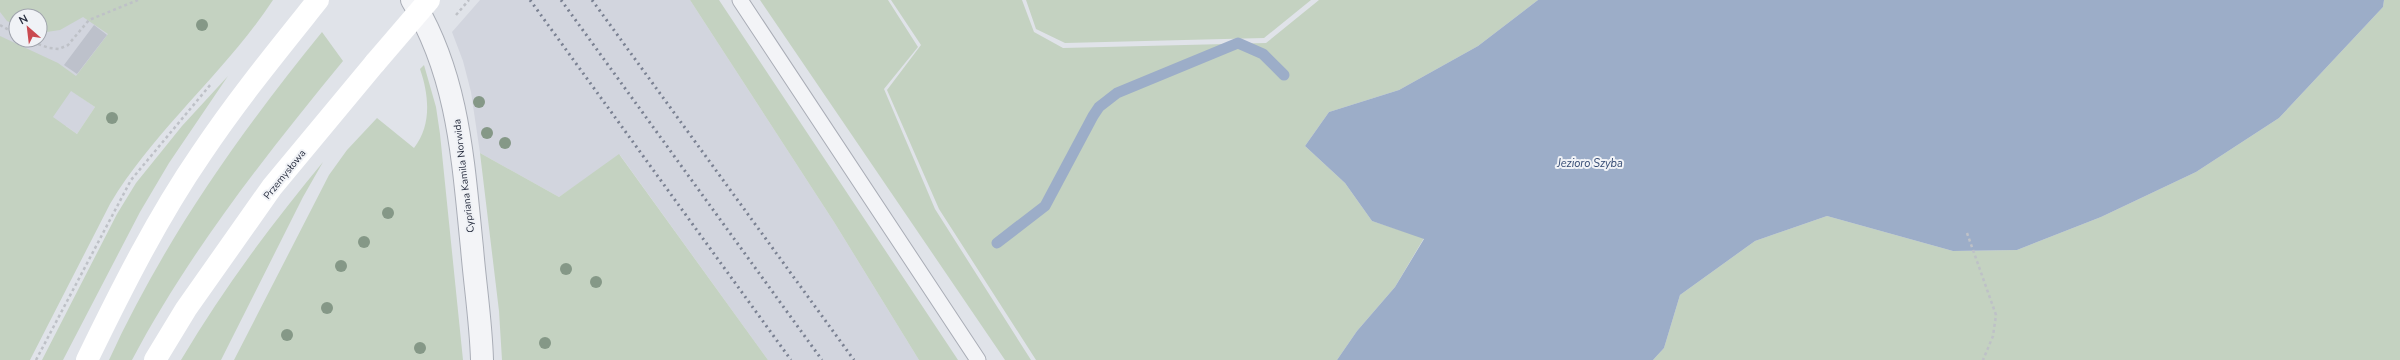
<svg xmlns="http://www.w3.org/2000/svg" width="2400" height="360" viewBox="0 0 2400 360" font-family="'Nunito Sans',sans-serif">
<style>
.built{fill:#d2d5de;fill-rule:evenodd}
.green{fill:#c4d2c1;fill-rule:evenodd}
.water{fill:#9cadc8}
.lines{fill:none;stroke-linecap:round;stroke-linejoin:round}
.stream{stroke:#9cadc8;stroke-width:11}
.building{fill:#bdc1cb}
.service-casing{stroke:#a9adb6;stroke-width:17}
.tertiary-casing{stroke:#a9adb6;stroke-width:24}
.path{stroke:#bec1c7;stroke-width:2.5;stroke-dasharray:3 3;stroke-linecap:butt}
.service{stroke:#f3f4f7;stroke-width:15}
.tertiary{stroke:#f3f4f7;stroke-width:22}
.secondary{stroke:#fff;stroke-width:22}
.rail{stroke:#7a8192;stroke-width:3;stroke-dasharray:2 4;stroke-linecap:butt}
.path-bridge{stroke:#bec1c7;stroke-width:2.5;stroke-dasharray:3 3;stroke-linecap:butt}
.secondary-bridge{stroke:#fff;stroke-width:22}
.tree{fill:#859887}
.labels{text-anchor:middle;stroke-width:4;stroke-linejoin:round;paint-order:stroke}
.street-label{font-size:10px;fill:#292f40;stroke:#f0f2f6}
.water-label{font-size:11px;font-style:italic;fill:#344a72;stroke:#f0f2f6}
</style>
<rect width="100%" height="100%" fill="#e0e3e9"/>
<!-- built -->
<path class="built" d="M0,0H134L82,98L95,107L77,134L66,126L0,249ZM16,16H40V40H16Z
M480,0H690L834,222L919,360H768L620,155L559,197L480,153L471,92L463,61L452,32Z"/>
<!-- green -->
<path class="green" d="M0,0H273C225,73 155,129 110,204L30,360H0V36L58,63L76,76L108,34L83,17L60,30L40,33V16H16V25L7,21L0,12ZM71,91L95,107L77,134L53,117Z
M690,0H719L958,360H919L834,222Z
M760,0H888L918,47L884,89L935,209L1031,360H1005Z
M891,0H1022L1034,32L1063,48L1266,43L1319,0H1538L1478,46L1399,90L1329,112L1305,146L1345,183L1372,221L1424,238L1395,287L1357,331L1337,360H1036L939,209L887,90L921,45Z
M1026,0H1311L1264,38L1065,43L1036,29Z
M2384,0H2400V360H1653L1664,348L1680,295L1755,241L1827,216L1953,251L2017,250L2101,217L2196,172L2279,118L2383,7Z
M322,32L343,61C266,155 189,252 132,360H109C164,240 240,133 322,32Z
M424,65L436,107L440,134L463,360H234L329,175L347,150L377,118L414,148C432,125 429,95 420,69Z
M228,76L169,163L140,212L63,360H42L117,214L136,183L182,126Z
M480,153L559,197L619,154L768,360H502L499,311Z
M323,162L303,197L221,360H181C223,289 271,225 323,162Z"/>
<!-- water -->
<path class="water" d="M1538,0H2384L2383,7L2279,118L2196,172L2101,217L2017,250L1953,251L1827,216L1755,241L1680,295L1664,348L1653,360H1337L1357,331L1395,287L1424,239L1372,221L1345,183L1305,146L1329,112L1399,90L1478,46Z"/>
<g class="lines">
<!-- stream -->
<path class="stream" d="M997,243L1045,206L1093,116L1099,107L1117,93L1238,43L1263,54L1284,75"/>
</g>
<!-- building -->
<path class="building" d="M94,25L107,35L77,74L64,65Z"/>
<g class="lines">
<defs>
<path id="service" d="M740,0L978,360"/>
<path id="tertiary" d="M412,0C459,76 463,162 472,248C475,285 481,323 482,360"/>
</defs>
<!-- service casing -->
<use href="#service" class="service-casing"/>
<!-- tertiary casing -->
<use href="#tertiary" class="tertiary-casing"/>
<!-- path -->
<path class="path" d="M0,25L16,34
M27,40L49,48L59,49L68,45L89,20L138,0
M1967,233L1996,315L1993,336L1983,360
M36,360L131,180L211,84"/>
<!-- service -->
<use href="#service" class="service"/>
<!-- tertiary -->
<use href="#tertiary" class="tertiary"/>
<!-- secondary -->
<path class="secondary" d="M87,360C121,290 157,218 201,154C237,100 278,50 318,0
M155,360L186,309L272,187L375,63"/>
<!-- rail -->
<path class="rail" d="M530,0L791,360
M561,0L822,360
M592,0L854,360"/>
<!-- path-bridge -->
<path class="path-bridge" d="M456,15L469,0"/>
<!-- secondary-bridge -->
<path class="secondary-bridge" d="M375,63L429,0"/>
</g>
<!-- trees -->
<g class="tree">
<circle cx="202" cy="25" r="6"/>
<circle cx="479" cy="102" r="6"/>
<circle cx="112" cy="118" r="6"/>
<circle cx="487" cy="133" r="6"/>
<circle cx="505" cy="143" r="6"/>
<circle cx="388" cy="213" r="6"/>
<circle cx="364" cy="242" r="6"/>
<circle cx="341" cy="266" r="6"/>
<circle cx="566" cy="269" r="6"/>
<circle cx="596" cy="282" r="6"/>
<circle cx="327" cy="308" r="6"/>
<circle cx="287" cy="335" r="6"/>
<circle cx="545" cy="343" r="6"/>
<circle cx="420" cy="348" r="6"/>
</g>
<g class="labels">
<!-- street labels -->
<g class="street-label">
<text transform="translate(284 174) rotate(-51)" y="4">Przemysłowa</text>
<text transform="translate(463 176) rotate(-97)" y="4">Cypriana Kamila Norwida</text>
</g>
<!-- water labels -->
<g class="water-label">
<text x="1590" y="167">Jezioro Szyba</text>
</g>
</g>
<!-- north arrow -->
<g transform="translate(28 28) rotate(332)"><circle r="19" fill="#f0f2f6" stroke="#a0a4ad"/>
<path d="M0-3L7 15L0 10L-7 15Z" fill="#ca4950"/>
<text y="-6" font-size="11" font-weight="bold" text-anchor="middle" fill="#292f40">N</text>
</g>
</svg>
